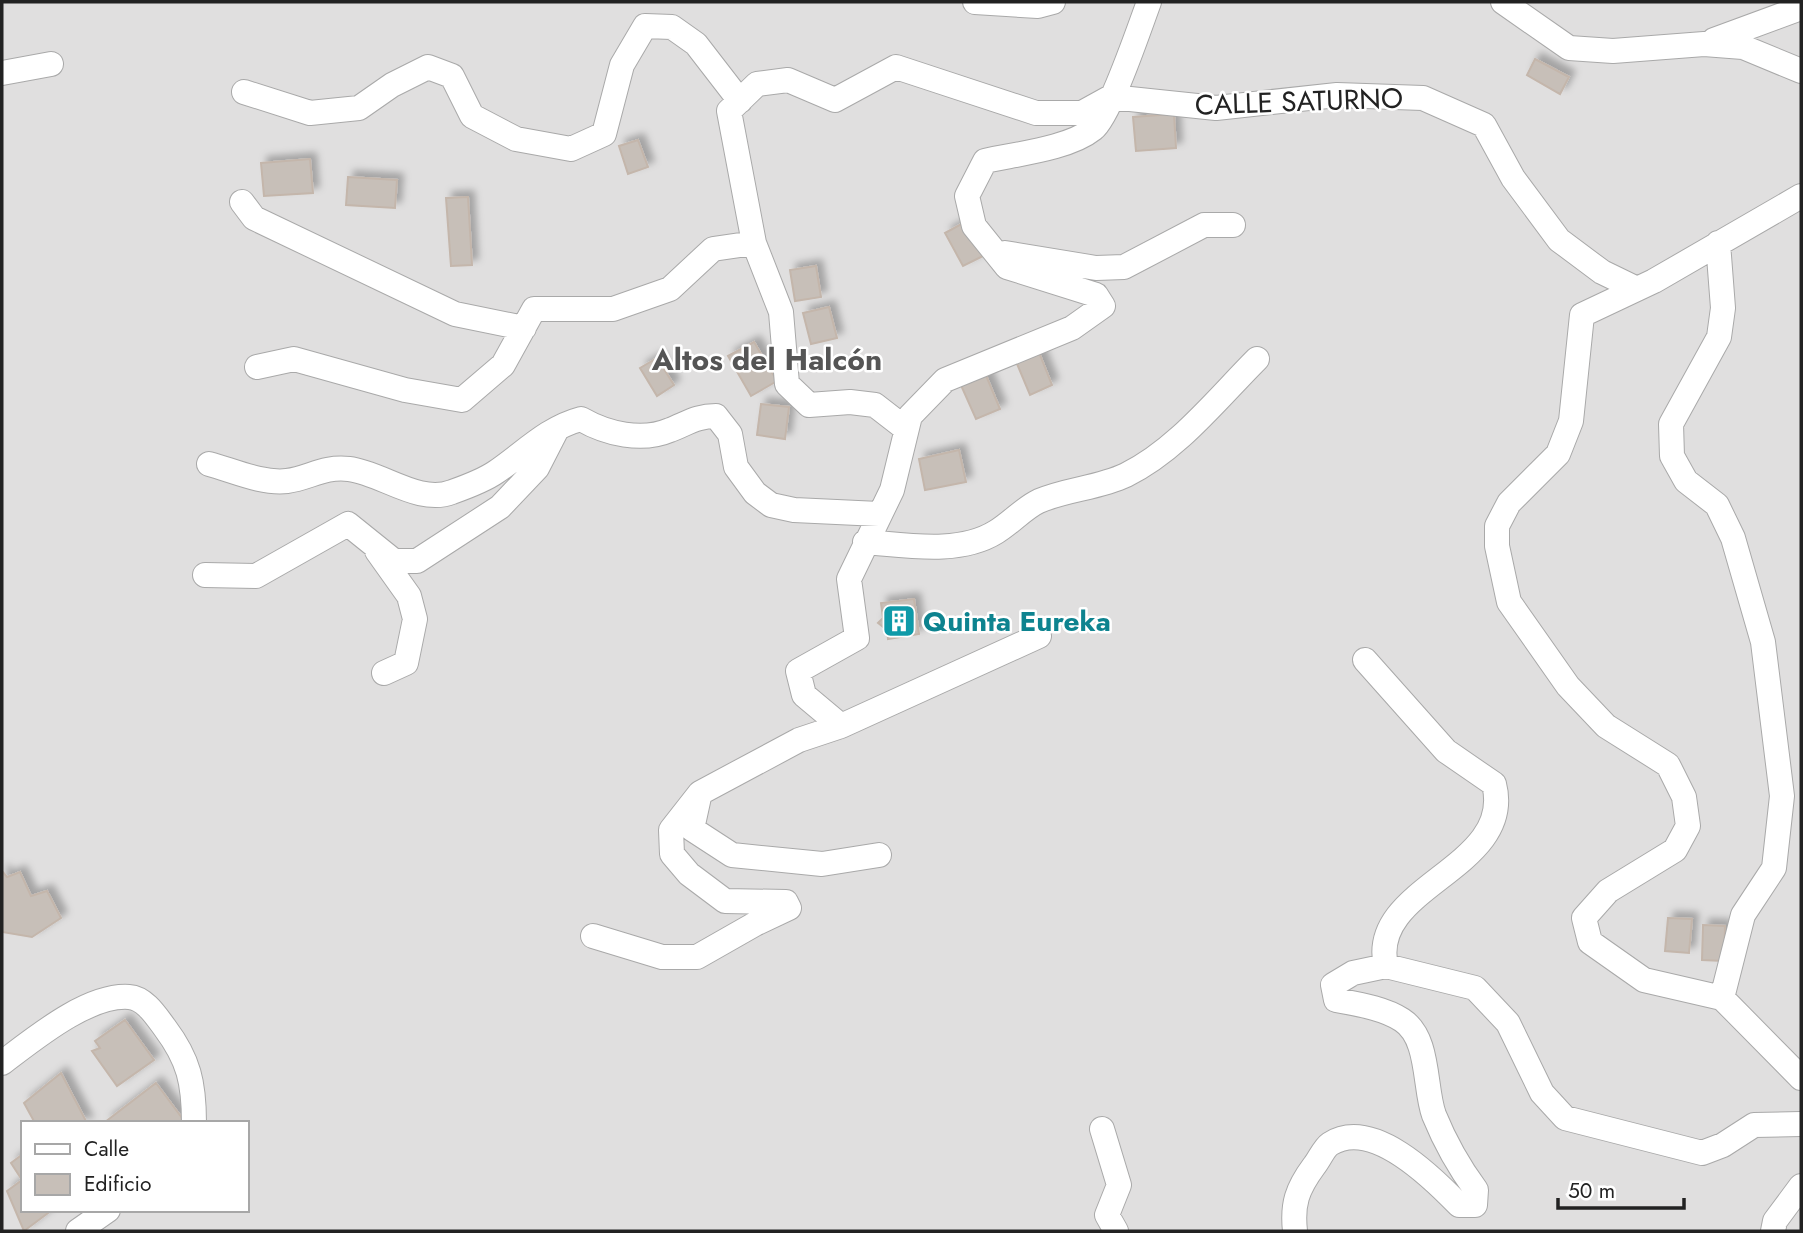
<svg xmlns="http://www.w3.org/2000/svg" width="1803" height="1233" viewBox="0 0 1803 1233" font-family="Jost,sans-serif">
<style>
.residential{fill:#e0dfdf;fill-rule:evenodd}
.building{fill:#c7bfb8;stroke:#c4b6ab;stroke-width:2;filter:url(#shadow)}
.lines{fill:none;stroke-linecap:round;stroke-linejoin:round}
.minor-casing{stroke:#a9a9a9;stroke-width:26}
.minor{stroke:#fff;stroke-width:24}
.labels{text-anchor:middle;stroke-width:5;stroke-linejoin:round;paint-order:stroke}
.street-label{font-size:28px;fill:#222;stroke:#fff}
.culture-label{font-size:28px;font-weight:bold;fill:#0d838f;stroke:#fff;text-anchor:start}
.neighbourhood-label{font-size:30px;font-weight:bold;fill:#555;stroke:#fff}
</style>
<defs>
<filter id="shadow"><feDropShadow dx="6" dy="-6" stdDeviation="3.5" flood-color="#0004"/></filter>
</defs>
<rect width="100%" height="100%" fill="#f2efe9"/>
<!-- residential -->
<path class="residential" d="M2,2H1801V1231H2ZM23,1123H247V1210H23Z"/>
<!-- building -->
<path class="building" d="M1535,59L1569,77L1560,94L1527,75Z
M1174,114L1176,148L1136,151L1133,117Z
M638,140L648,167L628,174L619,146Z
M310,159L313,193L264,196L261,163Z
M348,177L397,180L395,208L346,205Z
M468,197L472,265L451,266L446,198Z
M965,222L983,256L963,266L945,233Z
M816,266L821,297L795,301L790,270Z
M829,307L837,338L811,344L803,313Z
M754,342L777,381L751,396L728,356Z
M1038,350L1052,385L1030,395L1015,359Z
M657,358L674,385L657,396L640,368Z
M985,373L1000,409L976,419L960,383Z
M761,404L789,407L785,439L757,435Z
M959,450L966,482L925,490L919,459Z
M914,599L919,634L888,639L887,630L878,623L883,618L881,603Z
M2,871L7,877L20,872L31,896L47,891L61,918L32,937L2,932Z
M1668,918L1692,919L1689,953L1665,951Z
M1703,925L1725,926L1724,961L1702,960Z
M125,1020L154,1060L117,1086L92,1051L100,1048L95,1041Z
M61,1073L87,1123H35L24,1103Z
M156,1083L185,1122L106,1123L105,1122Z
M23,1154V1210H52L24,1231L7,1191L22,1180L11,1163Z"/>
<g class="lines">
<defs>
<path id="minor" d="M975,2L1038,6L1053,2
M1503,2L1569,48L1613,51L1704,44L1743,47L1801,71
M1714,40L1801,8
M2,73L51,64
M244,92L310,113L359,108L392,85L428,67L452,76L472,116L516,139L571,149L604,134L622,65L645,26L672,27L696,44L740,101
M1801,196L1654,281L1582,315L1571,421L1558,454L1509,503L1497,526V546L1509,602L1568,686L1606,726L1668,765L1684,797L1688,826L1675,850L1608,891L1584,918L1590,942L1644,980L1722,998L1801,1078
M242,202L254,218L455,314L524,328
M1718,243L1723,308L1719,337L1671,424L1672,456L1686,481L1717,505L1733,538L1763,642L1782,796L1774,868L1743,915L1722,998
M1005,253L1096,268L1124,267L1204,225H1233
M257,367L294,359L405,390L462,400L503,365L534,309H613L670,289L713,249L754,243
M906,429L875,405L850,402L809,405L787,384L781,312L754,243L729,111L757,84L788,80L835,100L896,67L1036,113H1082L1111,97L1216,108L1337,95L1423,98L1484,125L1513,178L1559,240L1602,272L1637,289
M209,464C232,470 262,484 287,481C310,478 323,466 349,469C382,473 419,505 452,492C466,487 483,481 496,472C524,453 547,428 581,419C607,434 642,442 670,430C688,423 697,416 716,416L730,434L736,467L755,493L771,505L794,510L879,514
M865,542C906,545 959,555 996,532C1011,523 1024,508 1039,501C1067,489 1099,488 1126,475C1177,450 1217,399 1257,359
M377,551L409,596L415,619L406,663L384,673
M205,575L256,576L348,524L394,561H417L500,507L537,468L556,431
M1365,660L1446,751L1494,784C1516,869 1367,886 1386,966
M841,726L1039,636
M699,797L692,829L732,855L822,864L879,855
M593,936L662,957H697L755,924L789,908L786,902L725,901L689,874L672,854L671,830L700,793L799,740L841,726L804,695L798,671L857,638L849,579L892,490L910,416L945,380L1072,328L1103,306L1096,295L1007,267L974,226L967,196L985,161C1015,154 1068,149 1093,129C1110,116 1140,26 1149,2
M2,1063C34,1039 88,994 129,997C145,998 156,1016 165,1028C189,1060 194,1083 194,1123
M1102,1129L1119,1185L1107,1215L1116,1231
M78,1231L108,1210
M1295,1231C1292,1204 1297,1189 1314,1166C1319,1160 1324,1148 1330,1144C1372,1117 1432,1177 1459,1205H1475L1476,1190C1459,1167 1445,1142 1434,1115C1424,1088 1430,1038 1402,1020C1384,1008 1357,1004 1336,1000L1333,985L1353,973L1386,966L1475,988L1508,1023L1542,1093L1565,1118L1702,1153L1723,1145L1754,1125L1801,1124
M1773,1231L1775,1221L1801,1186"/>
</defs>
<!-- minor casing -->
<use href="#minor" class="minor-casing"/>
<!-- minor -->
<use href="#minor" class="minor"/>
</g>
<!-- icons -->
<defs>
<symbol id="building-square" viewBox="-11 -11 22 22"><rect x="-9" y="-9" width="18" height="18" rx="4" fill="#0f9aa8" stroke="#fff"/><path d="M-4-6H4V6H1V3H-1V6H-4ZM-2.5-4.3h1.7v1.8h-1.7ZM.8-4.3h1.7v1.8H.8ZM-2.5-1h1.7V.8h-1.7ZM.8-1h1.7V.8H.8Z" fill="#fff"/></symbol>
</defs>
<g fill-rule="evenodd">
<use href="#building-square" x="880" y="602" width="38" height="38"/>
</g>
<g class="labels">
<!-- street labels -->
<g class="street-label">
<text transform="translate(1299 101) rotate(-2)" y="10">CALLE SATURNO</text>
</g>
<!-- culture labels -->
<g class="culture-label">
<text x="923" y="631">Quinta Eureka</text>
</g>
<!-- neighbourhood labels -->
<g class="neighbourhood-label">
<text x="767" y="370">Altos del Halcón</text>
</g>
</g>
<!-- border -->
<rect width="1803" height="1233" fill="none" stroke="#222222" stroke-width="7"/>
<!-- legend -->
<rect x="21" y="1121" width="228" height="91" fill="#ffffff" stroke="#a7a7a7" stroke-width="2"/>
<rect x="35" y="1144" width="35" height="10" fill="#ffffff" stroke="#a7a7a7" stroke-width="2"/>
<text x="84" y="1156" font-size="21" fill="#222222">Calle</text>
<rect x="35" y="1174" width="35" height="21" fill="#c7bfb8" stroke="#a7a7a7" stroke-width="2"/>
<text x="84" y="1191" font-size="21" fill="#222222">Edificio</text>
<!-- scale -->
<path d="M1558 1198v10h126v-10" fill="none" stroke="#222222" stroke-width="3.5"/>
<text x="1568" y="1198" font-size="21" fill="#222222" stroke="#ffffff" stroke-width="5" paint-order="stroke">50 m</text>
</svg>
